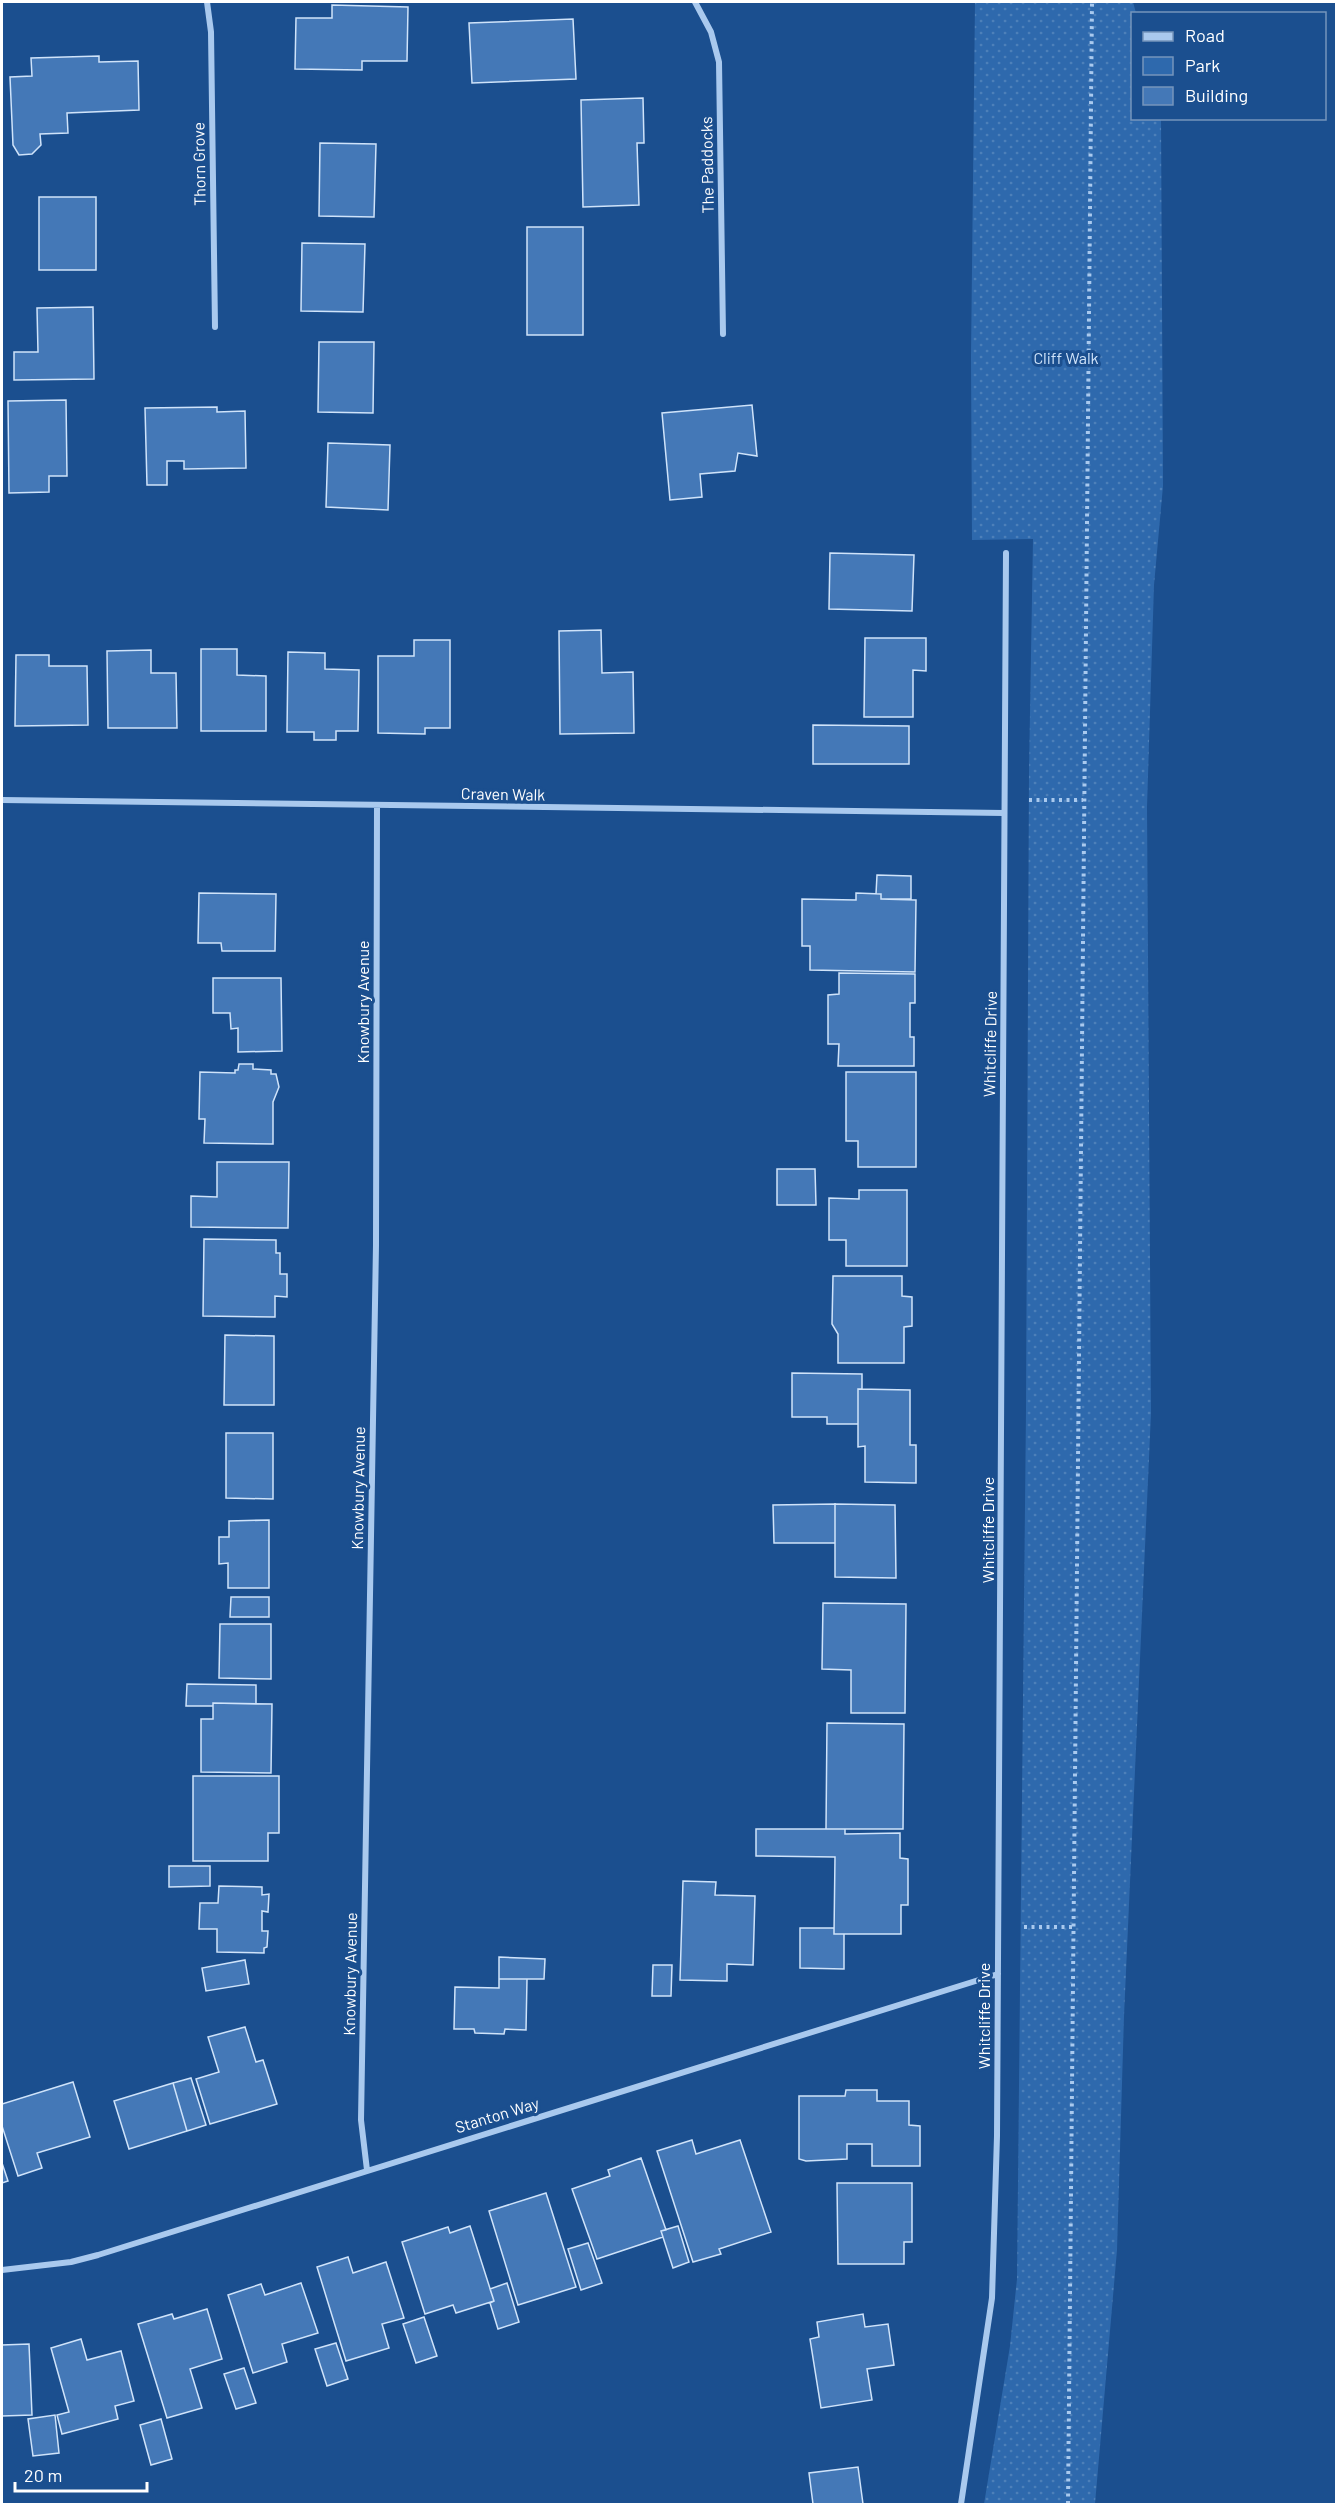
<svg xmlns="http://www.w3.org/2000/svg" width="1338" height="2506" viewBox="0 0 1338 2506" font-family="Barlow,sans-serif">
<style>
.green{fill:url(#green-dots)}
.building{fill:#4478b7;stroke:#cfe3fa;stroke-width:1.5}
.lines{fill:none;stroke-linecap:round;stroke-linejoin:round}
.path{stroke:#a9c9ee;stroke-width:4;stroke-dasharray:3 4.5;stroke-linecap:butt}
.minor{stroke:#a9c9ee;stroke-width:6}
.labels{text-anchor:middle;stroke-width:6;stroke-linejoin:round;paint-order:stroke}
.street-label{font-size:16px;fill:#fff;stroke:#1b4f8f}
.park-label{font-size:16px;fill:#cfe3fa;stroke:#1b4f8f}
</style>
<defs>
<pattern id="green-dots" width="8" height="8" patternUnits="userSpaceOnUse" patternTransform="scale(1.5)"><rect width="8" height="8" fill="#2e69ad"/><path d="M2 2h.1M6 6h.1" fill="none" stroke="#4d80b9" stroke-width="1.8" stroke-linecap="round"/></pattern>
</defs>
<rect width="100%" height="100%" fill="#1b4f8f"/>
<!-- green -->
<path class="green" d="M975,2H1133L1136,13L1132,14V118L1161,119L1163,486L1154,585L1147,807L1151,1413L1124,2016L1117,2250L1095,2504H984L1010,2346L1017,2279L1026,1410L1029,772L1033,539L972,540L971,357Z"/>
<!-- building -->
<path class="building" d="M332,5L408,7L407,61H362V70L295,69L296,18H332Z
M573,19L576,79L472,83L469,23Z
M99,56V62L138,61L139,110L67,113L68,133L40,134L41,145L32,154L19,155L13,145L10,77L32,76L31,58Z
M643,98L644,143H637L639,205L583,207L581,100Z
M320,143L376,144L374,217L319,216Z
M39,197H96V270H39Z
M527,227H583V335H527Z
M302,243L365,244L363,312L301,311Z
M93,307L94,379L14,380V352H38L37,308Z
M319,342H374L373,413L318,412Z
M66,400L67,476H49V492L9,493L8,401Z
M752,405L757,456L738,453L735,471L700,474L702,497L670,500L662,413Z
M217,407V412L245,411L246,468L184,469V461H167V485H147L145,408Z
M328,443L390,445L388,510L326,507Z
M830,553L914,555L912,611L829,609Z
M601,630L602,673L633,672L634,733L560,734L559,631Z
M865,638H926V671L913,670V717H864Z
M414,640H450V728H425V734L378,733V656H414Z
M201,649H237V675L266,676V731H201Z
M151,650V673H176L177,728H108L107,651Z
M288,652L325,653V669L359,670L358,731H336V740H314V732H287Z
M16,655H49V666H87L88,725L15,726Z
M813,725L909,726V764H813Z
M877,875L911,876V899H881V894H876Z
M199,893L276,894L275,951H222L221,943H198Z
M856,893L881,894V899L916,900L915,972L810,970V946H802V899L856,900Z
M839,973L915,974V1003H910V1037H914V1066H838L839,1044H828V995L839,994Z
M213,978H281L282,1051L238,1052V1028L231,1029L230,1013H213Z
M239,1064H253V1069L271,1070V1074H276L279,1087L273,1102V1144L204,1143L205,1119H199L200,1072L235,1073V1070H238Z
M846,1072H916V1167H858V1141H846Z
M217,1162H289L288,1228L191,1227V1196L217,1197Z
M777,1169H815L816,1205H777Z
M859,1190H907V1266H846V1240H829V1198L859,1199Z
M204,1239L276,1240V1253H280V1274H287V1297L275,1296V1317L203,1316Z
M833,1276H902V1296L912,1297V1326L904,1327V1363H838V1334L832,1324Z
M225,1335L274,1336V1405H224Z
M792,1373L862,1374V1389H858V1424H827V1417H792Z
M858,1389L910,1390V1445H916V1483L865,1482V1446L858,1447Z
M226,1433H273V1499L226,1498Z
M835,1504L895,1505L896,1578L835,1577Z
M835,1504V1543H774L773,1505Z
M269,1520V1588H228V1563L219,1564V1537H229V1521Z
M231,1597H269V1617H230Z
M823,1603L906,1604L905,1713H851V1670L822,1669Z
M220,1624H271V1679L219,1678Z
M187,1684L256,1685V1704L213,1703V1706H186Z
M213,1703L272,1704L271,1773L201,1772V1719H213Z
M827,1723L904,1724L903,1829H826Z
M193,1776H279V1833H268V1861H193Z
M756,1829H845V1834L900,1833V1858L908,1859V1905H901V1934H834L835,1857L756,1856Z
M169,1866H210V1886L169,1887Z
M683,1881L716,1882L715,1895L755,1896L753,1965L727,1964V1981L680,1980Z
M219,1886L262,1887V1895L269,1894L268,1912L262,1911V1931H268L267,1947L264,1948V1953L217,1952V1929H199L200,1903H218Z
M800,1928H834V1934H844V1969L800,1968Z
M499,1957L545,1959L544,1979H499Z
M245,1960L249,1984L206,1991L202,1968Z
M653,1965H672L671,1996H652Z
M499,1979H527L526,2030L505,2029L504,2034L475,2033L474,2029H454L455,1987L499,1988Z
M245,2027L256,2062L263,2060L277,2104L210,2124L196,2079L219,2072L208,2037Z
M191,2078L206,2125L187,2131L173,2083Z
M73,2082L90,2137L37,2153L42,2168L18,2176L2,2126V2104Z
M173,2083L187,2131L129,2149L114,2101Z
M846,2090H877V2101H909V2125L920,2126V2166H872V2144H847V2159L806,2161L799,2159V2096H845Z
M692,2140L696,2154L740,2140L771,2232L719,2249L721,2254L693,2262L657,2151Z
M641,2158L666,2230L661,2231L663,2237L597,2259L572,2189L610,2176L608,2170Z
M2,2163L8,2181L2,2183Z
M837,2183H912V2242H904V2264H838Z
M546,2193L576,2287L518,2305L489,2211Z
M470,2226L494,2301L456,2313L453,2305L425,2314L402,2242L448,2227L450,2233Z
M678,2226L689,2262L673,2268L661,2231Z
M588,2243L602,2283L581,2290L568,2249Z
M348,2257L353,2273L386,2262L404,2318L382,2324L389,2348L346,2361L317,2267Z
M301,2283L318,2333L282,2344L287,2362L253,2373L228,2295L261,2284L265,2295Z
M507,2283L519,2322L498,2329L490,2303L494,2301L490,2289Z
M207,2309L222,2359L190,2369L202,2408L167,2418L138,2324L172,2314L174,2319Z
M863,2314L865,2327L888,2324L894,2365L867,2369L872,2400L821,2408L810,2339L819,2337L817,2322Z
M424,2317L437,2356L416,2363L403,2324Z
M81,2339L87,2360L121,2351L134,2401L115,2406L118,2419L62,2434L57,2415L69,2412L51,2348Z
M336,2343L348,2379L327,2386L315,2349Z
M29,2344L32,2415L2,2416V2345Z
M244,2368L256,2403L236,2409L224,2374Z
M55,2415L59,2453L33,2456L28,2419Z
M161,2419L172,2459L151,2465L140,2425Z
M858,2467L863,2504H813L809,2473Z"/>
<g class="lines">
<!-- path -->
<path class="path" d="M1029,800H1083
M1024,1927H1074
M1068,2504L1092,2"/>
<!-- minor -->
<path class="minor" d="M207,2L211,32L215,327
M695,2L711,32L719,62L723,334
M2,800L1004,813
M367,2170L361,2120L376,1245L377,806
M2,2270L71,2262L98,2255L998,1974
M961,2504L992,2298L997,2136L1006,553"/>
</g>
<g class="labels">
<!-- street labels -->
<g class="street-label">
<text transform="translate(199 164) rotate(-91)" y="6">Thorn Grove</text>
<text transform="translate(707 165) rotate(-91)" y="6">The Paddocks</text>
<text transform="translate(503 794) rotate(1)" y="6">Craven Walk</text>
<text transform="translate(363 1002) rotate(-90)" y="6">Knowbury Avenue</text>
<text transform="translate(990 1044) rotate(-89)" y="6">Whitcliffe Drive</text>
<text transform="translate(358 1488) rotate(-89)" y="6">Knowbury Avenue</text>
<text transform="translate(988 1530) rotate(-90)" y="6">Whitcliffe Drive</text>
<text transform="translate(350 1974) rotate(-89)" y="6">Knowbury Avenue</text>
<text transform="translate(984 2016) rotate(-90)" y="6">Whitcliffe Drive</text>
<text transform="translate(497 2115) rotate(-17)" y="6">Stanton Way</text>
</g>
<!-- park labels -->
<g class="park-label">
<text x="1066" y="364">Cliff Walk</text>
</g>
</g>
<!-- border -->
<rect width="1338" height="2506" fill="none" stroke="#ffffff" stroke-width="6"/>
<!-- legend -->
<rect x="1131" y="12" width="195" height="108" fill="#1b4f8f" stroke="#7695bc" stroke-width="1.5"/>
<rect x="1143" y="32" width="30" height="9" fill="#a9c9ee" stroke="#7695bc" stroke-width="1.5"/>
<text x="1185" y="42" font-size="18" fill="#ffffff">Road</text>
<rect x="1143" y="57" width="30" height="18" fill="#2e69ad" stroke="#7695bc" stroke-width="1.5"/>
<text x="1185" y="72" font-size="18" fill="#ffffff">Park</text>
<rect x="1143" y="87" width="30" height="18" fill="#4478b7" stroke="#7695bc" stroke-width="1.5"/>
<text x="1185" y="102" font-size="18" fill="#ffffff">Building</text>
<!-- scale -->
<path d="M15 2482v9h132v-9" fill="none" stroke="#ffffff" stroke-width="3"/>
<text x="24" y="2482" font-size="18" fill="#ffffff" stroke="#1b4f8f" stroke-width="4.5" paint-order="stroke">20 m</text>
</svg>
